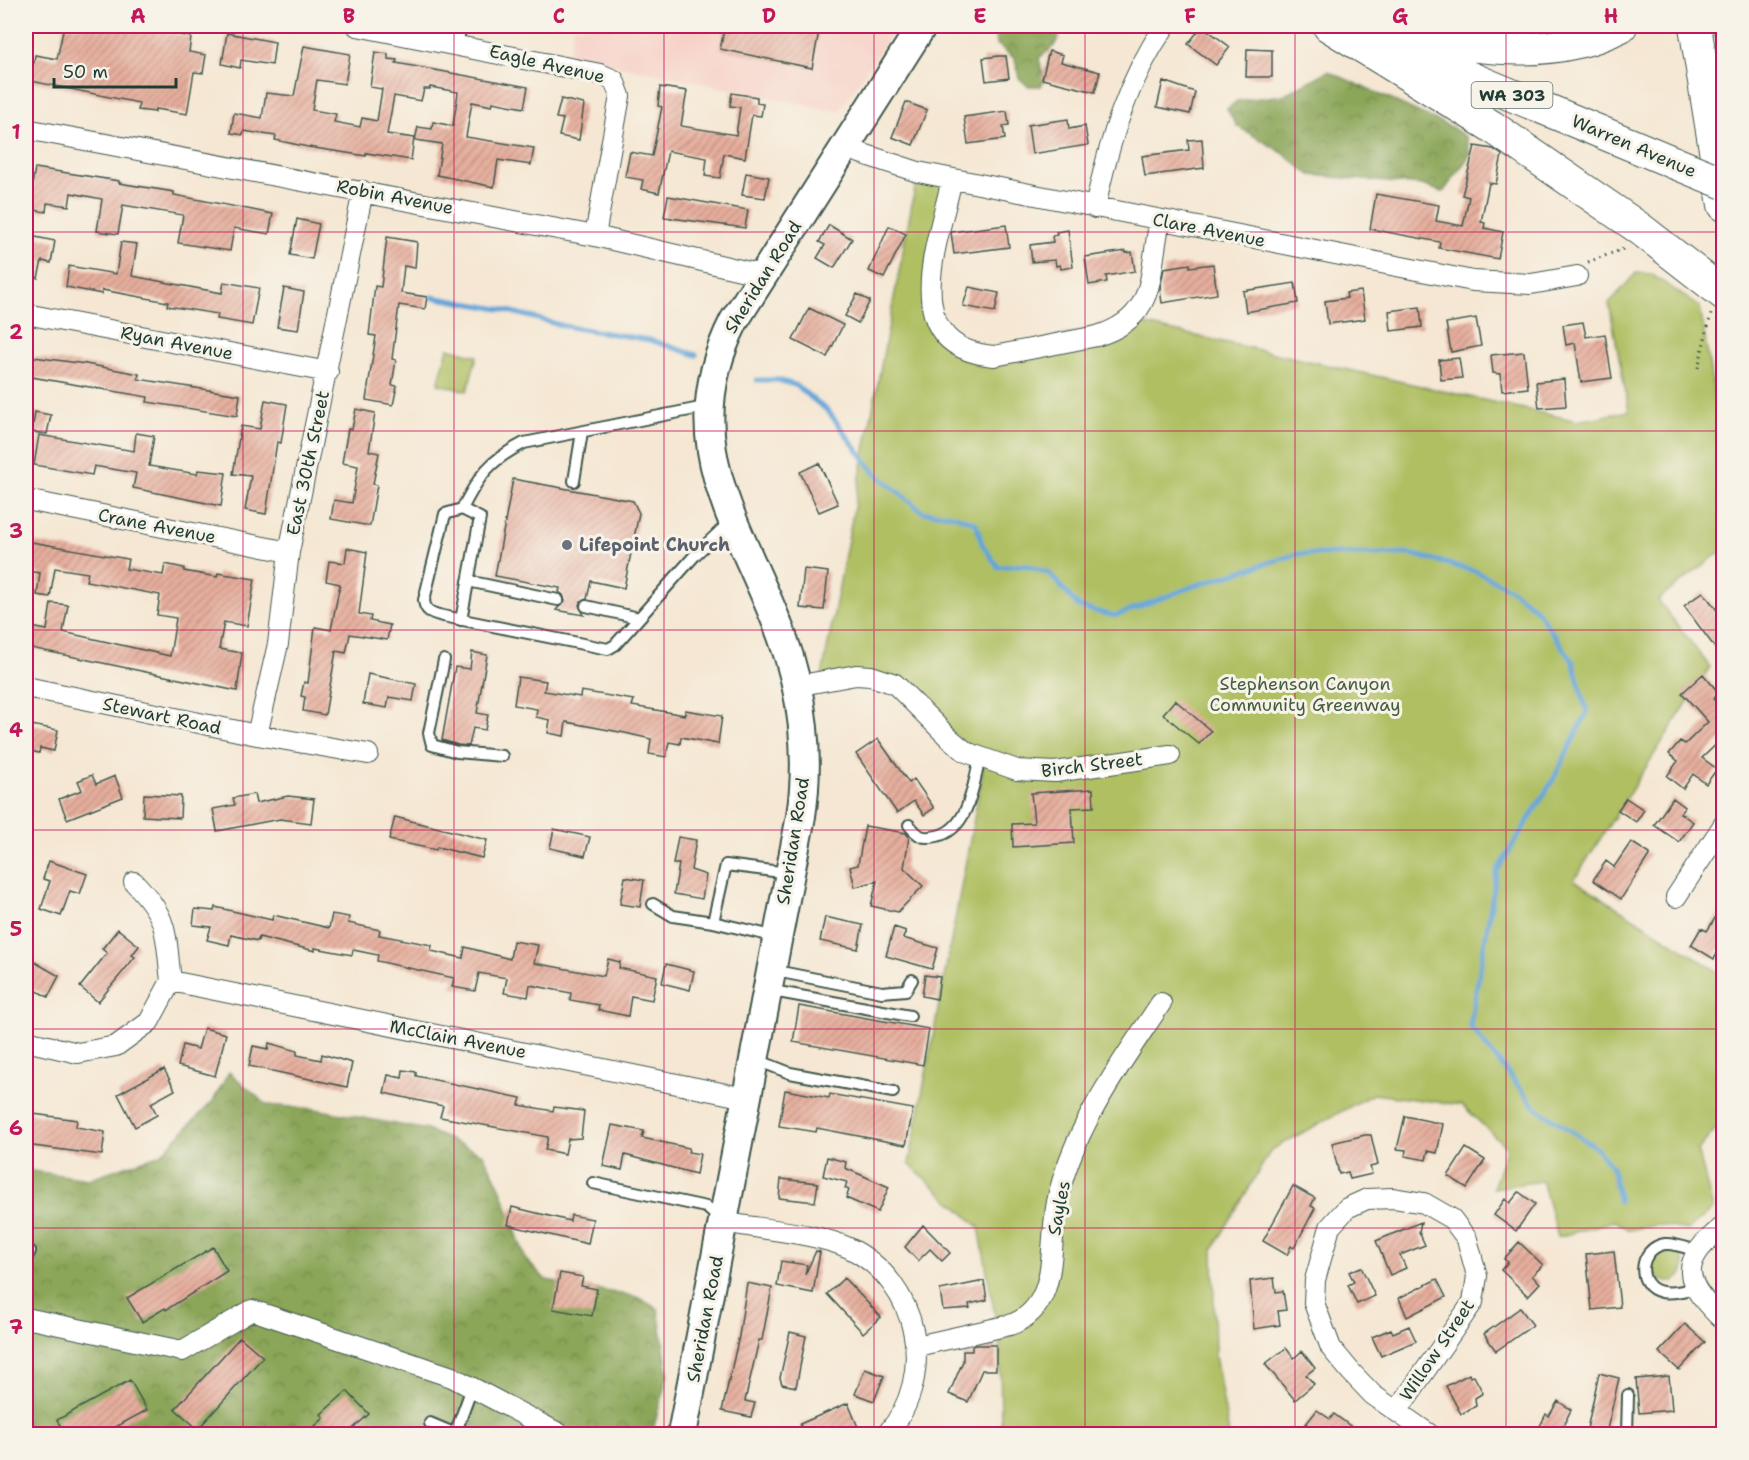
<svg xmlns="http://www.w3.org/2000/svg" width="1749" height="1460" viewBox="0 0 1749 1460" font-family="'Shantell Sans',sans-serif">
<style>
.built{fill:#f7d1c7}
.green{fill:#afbf62;stroke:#677e4b;stroke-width:1.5}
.forest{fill:url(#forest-crowns);stroke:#557246;stroke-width:1.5}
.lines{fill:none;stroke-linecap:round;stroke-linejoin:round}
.stream{stroke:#64a5d8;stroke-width:5}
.building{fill:url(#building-hatch)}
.lane-casing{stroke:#3f564c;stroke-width:14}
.street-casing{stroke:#3f564c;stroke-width:22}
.secondary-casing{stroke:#3f564c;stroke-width:32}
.primary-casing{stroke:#3f564c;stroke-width:34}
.path{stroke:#3f564c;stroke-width:3;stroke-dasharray:1.5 4.5;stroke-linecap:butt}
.lane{stroke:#fff;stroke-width:10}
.street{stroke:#fff;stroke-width:20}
.secondary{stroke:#fff;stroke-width:28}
.primary{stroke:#fff;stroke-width:32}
.primary-bridge-casing{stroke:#3f564c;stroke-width:34;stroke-linecap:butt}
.primary-bridge{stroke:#fff;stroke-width:32}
.grid{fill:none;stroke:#c2185b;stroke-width:1.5;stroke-opacity:0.55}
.worship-dot{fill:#6b7280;stroke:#f7f3e8;stroke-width:2}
.labels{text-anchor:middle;stroke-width:6;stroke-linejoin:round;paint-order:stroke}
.shield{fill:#f7f3e8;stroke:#60746a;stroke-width:1.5}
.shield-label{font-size:16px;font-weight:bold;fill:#1f3d34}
.street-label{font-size:18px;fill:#1f3d34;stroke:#f7f3e8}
.worship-label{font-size:18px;font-weight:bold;fill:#5b616d;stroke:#f7f3e8;text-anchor:start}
.park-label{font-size:18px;fill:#435e40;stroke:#f7f3e8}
.neatline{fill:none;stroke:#c2185b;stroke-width:2}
.grid-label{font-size:20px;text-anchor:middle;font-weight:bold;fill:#c2185b}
</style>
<defs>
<pattern id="forest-crowns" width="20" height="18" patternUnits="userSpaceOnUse" patternTransform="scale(1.5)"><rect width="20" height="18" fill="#8ba658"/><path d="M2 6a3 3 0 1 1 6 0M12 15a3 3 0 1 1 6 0" fill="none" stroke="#71884a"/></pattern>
<pattern id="building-hatch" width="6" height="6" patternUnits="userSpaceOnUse" patternTransform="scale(1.5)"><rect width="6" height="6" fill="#e7ae9d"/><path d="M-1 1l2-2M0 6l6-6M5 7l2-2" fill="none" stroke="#bb8f81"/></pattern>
</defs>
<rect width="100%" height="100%" fill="#f7f3e8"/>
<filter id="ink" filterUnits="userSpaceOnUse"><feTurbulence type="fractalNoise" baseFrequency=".0167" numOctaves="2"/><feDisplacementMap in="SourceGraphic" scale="12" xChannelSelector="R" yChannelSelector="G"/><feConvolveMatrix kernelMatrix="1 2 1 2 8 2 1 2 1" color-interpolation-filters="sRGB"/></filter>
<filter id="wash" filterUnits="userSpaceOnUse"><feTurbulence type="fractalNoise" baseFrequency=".008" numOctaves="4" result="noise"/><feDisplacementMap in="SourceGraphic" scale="24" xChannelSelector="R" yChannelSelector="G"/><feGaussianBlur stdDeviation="1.35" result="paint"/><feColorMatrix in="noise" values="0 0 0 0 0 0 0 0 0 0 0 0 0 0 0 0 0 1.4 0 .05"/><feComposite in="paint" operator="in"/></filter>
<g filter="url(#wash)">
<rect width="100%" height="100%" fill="#f5e7d3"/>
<!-- built -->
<path class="built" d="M574,26H897L839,112L568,55Z"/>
<!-- green -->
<path class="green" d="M918,172L952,179L931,310L978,354L1129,321L1578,421L1629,411L1609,303L1636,273L1651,274L1700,307L1723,451L1724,549L1658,600L1710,667L1574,880L1723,975V1120L1698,1150L1713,1209L1688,1230L1657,1225L1629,1230L1614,1221L1558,1237L1542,1181L1493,1188L1507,1148L1462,1105L1373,1094L1271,1150L1213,1249L1215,1356L1229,1434H1001L1000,1344L979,1227L909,1164L985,760L895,684L821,681Z
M448,348L477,356L467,391L438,384Z
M1652 1266a16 16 0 1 1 32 0a16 16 0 1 1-32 0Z"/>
<!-- forest -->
<path class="forest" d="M998,26H1057L1061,33L1054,46L1039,58L1044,81L1041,86H1028L1019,78L1015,59L997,44L995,37Z
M1328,71L1451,127L1466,137L1470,155L1443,192L1422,185L1310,175L1283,153L1237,126L1227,109L1237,101L1283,95Z
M229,1072L267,1105L315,1109L427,1130L483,1154L500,1187L526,1260L546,1280L637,1297L658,1309L668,1373L652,1434H26V1170L88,1179L161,1154L213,1101Z"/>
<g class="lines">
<!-- stream -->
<path class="stream" d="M432,297L505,310L564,326L650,340L696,355
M757,380H778L795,385L828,411L875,473L923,512L953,515L976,523L982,544L998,567L1024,565L1049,573L1079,607L1115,616L1194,586L1297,554H1411L1475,571L1509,588L1535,608L1573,662L1587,712L1553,780L1497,871L1470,1026L1535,1107L1594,1146L1612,1167L1619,1201"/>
</g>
<g id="blocks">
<!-- building -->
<path class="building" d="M64,26H172L170,33L191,37L189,52L206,55L203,73L194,72L187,114L155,109V112L138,110L139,103L26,80V62L34,63L35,55L57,59Z
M725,26H820L812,68L720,49Z
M1202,26L1230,47L1216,65L1188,44Z
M227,33L275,42L272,65L241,60L240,68L222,64Z
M304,46L350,54L345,84L317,80L312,110L336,114L334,122L360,127L362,118L377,121L382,89L370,87L375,52L388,54V59L397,60L396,63L528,87L524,108L493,102L492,106L472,102L466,137L534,148L531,165L498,160L494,187L437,175L442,144L415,140L418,127L432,129L433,122L453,126L458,92L430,87V89H424L421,101L394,96L387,134L414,138L411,160L366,153V156L360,155L308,147L275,140L276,136L244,131L243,135L231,133L234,113L262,118L266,93L294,96Z
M1247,49L1272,50V77H1246Z
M1049,51L1063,55L1061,62L1100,72L1095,92L1042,79Z
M999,56H1006L1009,78L986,81L983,58Z
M1163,81L1195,92L1190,114L1157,107Z
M660,87L687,91L681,126L736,135L740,107L730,106L732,93L757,97V103L763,104L761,116L752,115L745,158L724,154L720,178L705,176L707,158L668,151L659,193L641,189L643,180L625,177L630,152L652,156L662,107L658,106Z
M561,99L584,104L579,140L559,136L563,119L556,118Z
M906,102L927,110L913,145L892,137Z
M1007,111L1009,125L1003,126L1005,139L968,144L964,117Z
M1068,119L1069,129L1085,126L1088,145L1032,154L1028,125Z
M1202,139L1204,168L1145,176L1142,156L1189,150L1188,140Z
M1475,146L1493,149L1502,155L1496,184L1489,183L1481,222L1485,223L1484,228L1503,232L1498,259L1439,248L1440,242L1370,229L1376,194L1439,205L1436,221L1463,226L1469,197L1462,195Z
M35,168L119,181V183L174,192V195L273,214L269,234L234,228L230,251L178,243L183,215L123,205L118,234L97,231L102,199L71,193L69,206L47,203L46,212L28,209Z
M746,173L769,177L765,198L742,195Z
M668,196L748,210L745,228L664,217Z
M297,219L319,224L312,259L290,255Z
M829,225L852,239L834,268L817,258L825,245L819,242Z
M1006,225L1009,247L954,254L951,232Z
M889,226L906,234L884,278L869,271Z
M1068,230L1073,267L1061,269L1060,265L1056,266L1055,260L1032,262L1030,245L1053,242L1052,236L1057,235L1056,232Z
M26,235L55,241L51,263L42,261L38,278L26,275Z
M387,237L417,242L415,268L404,266L401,293L427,297L425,309L399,305L392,359L396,360L392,385L397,386L393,405L366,400L376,336L369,335L375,286L381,287Z
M121,242L137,244L132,276L222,293L224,282L259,288L252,325L217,319L218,314L167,306L168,302L102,290V294L66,287L69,266L116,274Z
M1126,251V253L1132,252L1135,271L1106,276L1107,282L1089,285L1085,257Z
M1190,264V267L1213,264L1217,294L1162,303L1160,289L1164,268Z
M1295,283L1298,303L1246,312L1243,291Z
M969,287L999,293L995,312L963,306Z
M284,288L304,292L298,330L277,327Z
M1361,291L1365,319L1328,324L1325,301L1347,298L1346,293Z
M857,294L870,301L858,323L845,316Z
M1420,307L1422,327L1391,331L1389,311Z
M809,308L843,325L827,357L793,340Z
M1476,318L1481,346L1451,352L1446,323Z
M1583,322L1586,337L1605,334L1612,378L1581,382L1575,343L1566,345L1563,325Z
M1524,352L1528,388L1502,391L1500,374L1493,373L1491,355Z
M26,356L86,364L139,374L138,379L240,395L237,416L147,402L148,397L26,376Z
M1459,358L1462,378L1441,380L1439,360Z
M1564,379L1566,406L1539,408L1536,382Z
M265,400L287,404L281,443L277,442L266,514L245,510L251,476L233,474L241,426L260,429Z
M356,409L375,413L369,451L379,453L373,484L377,485L370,526L331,519L334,500L352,503L358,466L342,463L348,429H352Z
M35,412L51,415L47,434L32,432Z
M136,433L154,436L149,466L197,474L198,470L226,473L221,506L133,488L136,473L94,466L92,475L34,465L39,435L134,451Z
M819,463L838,504L819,512L800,472Z
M513,479L633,501L639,513L624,588L591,581L587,599L581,601L579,605L584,615L556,610L565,601L563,595L559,592L560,588L495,576Z
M26,541L128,559L126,569L163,575L165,564L184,568V571L217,577L218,573L255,579L247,626L224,622L219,649L242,653L237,691L26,647V626L47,630L51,603L68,605L63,632L170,656L176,618L157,615L160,595L86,581L88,573L55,568L50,597L37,595L40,573L26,571Z
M347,548L367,552L359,614L371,616L370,621L390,625L387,640L350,634L346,653L336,651L325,715L303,711L305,697L301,696L304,682L308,683L315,627L331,630L340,584L326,581L329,561L345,563Z
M804,569L828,572L824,610L800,608Z
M1703,592L1724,619V643L1716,649L1684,606Z
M472,652L487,655L477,713L488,715L485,730L473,728L469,746L458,745L442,740L455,667L470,669Z
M368,674L416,684L413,701L389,697L387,708L363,704Z
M1703,674L1719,693L1713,699L1724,710V737L1702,758L1717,769L1706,784L1693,774L1683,789L1667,776L1678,761L1669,754L1680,741L1685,744L1708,722L1682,693Z
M518,677L546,681L544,691L580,697L581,691L634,700L632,706L685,715V710L722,716L718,744L681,737L680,744L669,742L666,757L649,754L651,739L625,733L566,722L564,736L548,733L550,720L536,717L537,709L514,705Z
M1175,700L1211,731L1199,744L1163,714Z
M26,724L58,730L54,751L40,748L39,753L26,750Z
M878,739L909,783L914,779L934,808L924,815L914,801L897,813L856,754Z
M92,775L96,784L115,776L123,797L67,819L59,799L82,790L78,781Z
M1093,789L1094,807L1072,808L1074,843L1013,847L1012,824L1034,823L1031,793Z
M144,794L181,796L180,818L143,816Z
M254,794L256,803L288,796L314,799L311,823L280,819L217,831L213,809L235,805L233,798Z
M1626,798L1644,810L1636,822L1618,810Z
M1673,798L1685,807L1680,813L1693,822L1679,842L1654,825Z
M395,817L487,840L482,858L437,847L436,850L389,840Z
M865,826L906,833L909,837L904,868L923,886L898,912L871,906L877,881L855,887L850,867L858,865Z
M554,829L590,837L585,856L550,848Z
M678,837L696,840L691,870L706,875L702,899L674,894L679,864H673Z
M1631,842L1650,854L1621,899L1593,880L1606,861L1614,867Z
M49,861L87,874L80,894L70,891L61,916L41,909L50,881L43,879Z
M625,877L644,880L640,907L620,904Z
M1724,904V943L1714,959L1691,945L1701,928L1707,931Z
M215,907L272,920L273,915L329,928L332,914L349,917L348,923L380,930L379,935L432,945L431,951L463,958L465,947L510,959L513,941L538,945L534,963L604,976L608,959L620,962L619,968L657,976L652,1000L631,996L628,1016L598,1010L599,1005L570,1000L571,993L530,985L528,997L504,993L507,978L479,973L475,991L452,987L454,978L377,961L378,955L353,950L352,955L315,948V951L259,937L258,941L231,935L229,945L207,940L211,927L193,925L195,909L214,911Z
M825,917L863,925L858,949L820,941Z
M894,927L906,931L903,938L938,948L932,969L886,956Z
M118,929L139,946L132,955L135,957L98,1002L80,987L107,953L102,949Z
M26,957L59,976L48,997L26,985Z
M666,964L694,971L690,990L662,983Z
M925,975L940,977L937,999L922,996Z
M799,1006L929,1029L923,1065L793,1042Z
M204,1028L226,1034L215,1076L178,1066L183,1045L198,1049Z
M269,1043L297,1051V1055L321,1060L322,1054L352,1063L347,1087L249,1066L253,1046L268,1049Z
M164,1069L175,1090L151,1103L157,1115L135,1127L118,1094Z
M403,1070L416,1072V1076L521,1098L519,1105L553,1111L554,1107L584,1111L581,1138L568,1139L565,1154L545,1150L548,1137L440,1117L443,1106L384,1093L388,1075L402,1078Z
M785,1090L829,1098L830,1094L913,1109L906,1145L817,1128L816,1132L779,1126Z
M26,1113L77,1120L76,1127L105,1132L102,1155L26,1145Z
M1405,1116L1443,1124L1437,1153L1428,1151L1426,1160L1405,1156L1406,1150L1397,1149Z
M612,1125L644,1131L642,1138L689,1148L688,1152L700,1154L696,1174L625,1155L622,1170L603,1166Z
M1365,1135H1371L1378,1165L1370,1167L1372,1174L1350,1179L1348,1172L1339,1174L1332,1143Z
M1466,1148L1485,1160L1467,1188L1448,1176Z
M827,1157L846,1162L845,1168L889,1187L878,1212L846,1198L849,1190L845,1188L847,1182L823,1176Z
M781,1179L818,1183L815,1202L779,1198Z
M1293,1186L1315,1198L1311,1206L1315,1208L1294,1248L1291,1246L1287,1255L1263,1241Z
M1519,1192L1535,1204L1516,1231L1494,1215L1505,1199L1510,1203Z
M512,1207L570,1221L571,1215L593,1219L588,1244L508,1225Z
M1421,1222L1419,1232L1425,1245L1400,1255L1406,1268L1390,1275L1376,1241Z
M923,1225L950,1253L942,1261L930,1249L918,1261L905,1247Z
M1519,1242L1543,1265L1532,1276L1540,1283L1528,1296L1501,1270L1508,1262L1504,1259Z
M213,1247L227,1271L166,1310L165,1308L142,1322L127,1298Z
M816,1251L820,1252L813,1293L777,1286L781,1261L807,1265L805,1275Z
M1614,1251L1620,1307L1592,1310L1586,1254Z
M1361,1267L1375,1296L1357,1304L1348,1285L1354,1282L1349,1272Z
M560,1273L583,1277L581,1286L597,1289L592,1316L553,1309Z
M844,1278L881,1317L863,1333L827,1294Z
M1274,1278L1276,1292L1283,1291L1286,1310L1278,1311L1280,1325L1254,1329L1250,1281Z
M1437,1279L1446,1297L1407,1317L1399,1298Z
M984,1281L987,1300L969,1304L970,1308L943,1310L940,1290Z
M747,1283L772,1288L762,1340H759L745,1401L755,1403L751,1417L722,1411L739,1336Z
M1520,1308L1533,1325L1496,1351L1484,1334Z
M1685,1324L1705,1342L1679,1370L1659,1352Z
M1409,1326L1416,1341L1381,1356L1372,1337L1391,1329L1393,1333Z
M790,1332L806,1336L796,1387L782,1384L780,1378Z
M240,1337L263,1357L198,1429L175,1409Z
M975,1345H996V1370H982L968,1402L949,1394L963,1361V1351H972V1346Z
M1286,1348L1294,1358L1302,1351L1315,1368L1306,1375L1314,1384L1295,1400L1265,1364Z
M865,1369L884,1376L874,1401L855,1394Z
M1599,1373L1619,1378L1606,1434H1586Z
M1469,1374L1470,1377L1474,1376L1483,1393L1475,1398L1476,1406L1461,1414L1446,1386Z
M1669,1376L1672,1410L1639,1413L1636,1379Z
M130,1380L147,1410L103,1434H65L57,1420Z
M347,1391L369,1414L347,1434H306L324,1418L321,1414Z
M1558,1401L1571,1410L1559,1434H1536L1546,1414L1549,1416Z
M848,1403L860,1432L853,1434H804L800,1424Z
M1317,1410L1330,1419L1334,1414L1361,1434H1298Z"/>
</g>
</g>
<g filter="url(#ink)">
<use href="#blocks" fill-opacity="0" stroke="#3f564c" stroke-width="1.5"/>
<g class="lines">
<defs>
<path id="lane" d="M458,44L460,26
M710,406L524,443C489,461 480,474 462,509L445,514L424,600C425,612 432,613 443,616L608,649L615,645L696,554L732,520
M574,481L582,432
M468,581L558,600
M586,606L639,618
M461,620L480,518L462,509
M444,660L429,733L432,745L457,752L502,756
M909,825C919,837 922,839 937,836C969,829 973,785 980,758
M653,904L673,916L713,922
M777,937L713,922L726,865L789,873
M771,970L882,992L906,990L912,980
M767,990L910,1016
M757,1060L790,1073L893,1092
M593,1183L706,1207L721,1220
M26,1259L30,1251
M1694,1288C1684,1291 1673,1294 1662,1292C1635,1287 1638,1248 1665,1244C1674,1243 1687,1248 1697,1251
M430,1423L456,1434
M455,1434L472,1388
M1627,1434L1628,1395"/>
<path id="street" d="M357,26L600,74L614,80L620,96L595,236
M26,129L595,236L762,275
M847,145L860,153L918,172L1473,281L1531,284L1577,276
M952,179C939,240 894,347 994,356L1097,336C1159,317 1148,273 1160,221
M1095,208C1109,142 1127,81 1165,26
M26,314L328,372
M26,500L289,552
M796,686L856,675L871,676L895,684L949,738L966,752L1017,770L1055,772L1170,755
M26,687L257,735L368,754
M257,735L278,644L289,552L363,191
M134,882C170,920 165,932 171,981
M1676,897L1724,824
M26,1041L78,1053L116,1046L149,1022L171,981L746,1098
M723,1222C759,1229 817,1233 849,1248C919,1282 938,1376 887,1434
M1724,1226C1676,1263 1684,1283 1724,1321
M26,1318L182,1351L252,1310L452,1377L560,1434
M917,1346L1010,1325C1061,1307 1048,1246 1057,1202C1072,1129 1121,1064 1161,1003
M1397,1411L1473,1302L1477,1276L1467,1239L1452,1219L1424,1203L1393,1198L1367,1199L1347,1208L1330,1227L1315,1280L1314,1303L1331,1348L1351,1372L1373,1395L1429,1434"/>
<path id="secondary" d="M682,1434L801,816C810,757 803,692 782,636C741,525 672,443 734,321L922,26"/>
<path id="primary" d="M1329,26L1491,126L1639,228L1724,294
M1695,26L1724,205
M1399,35C1475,46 1548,63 1621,26
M1382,41L1675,163"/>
</defs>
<!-- lane casing -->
<use href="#lane" class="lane-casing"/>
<!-- street casing -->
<use href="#street" class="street-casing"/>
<!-- secondary casing -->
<use href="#secondary" class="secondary-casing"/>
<!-- primary casing -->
<use href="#primary" class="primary-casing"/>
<!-- path -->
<path class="path" d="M1588,262L1626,248
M1698,368L1711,314"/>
<!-- lane -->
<use href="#lane" class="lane"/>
<!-- street -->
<use href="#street" class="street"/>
<!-- secondary -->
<use href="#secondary" class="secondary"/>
<!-- primary -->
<use href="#primary" class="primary"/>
<defs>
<path id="primary-bridge" d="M1675,163L1724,183"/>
</defs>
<!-- primary-bridge casing -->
<use href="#primary-bridge" class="primary-bridge-casing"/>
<!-- primary-bridge -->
<use href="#primary-bridge" class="primary-bridge"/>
</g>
</g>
<!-- grid -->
<path class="grid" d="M243,26V1434M454,26V1434M664,26V1434M874,26V1434M1085,26V1434M1295,26V1434M1506,26V1434M26,232H1724M26,431H1724M26,630H1724M26,830H1724M26,1029H1724M26,1228H1724"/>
<!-- markers -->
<circle class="worship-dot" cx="567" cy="545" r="6"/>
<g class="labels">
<!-- shield labels -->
<rect class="shield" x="1471.5" y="82" width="81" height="26" rx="4.5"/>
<g class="shield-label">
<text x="1512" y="101">WA 303</text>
</g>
<!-- street labels -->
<g class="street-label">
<text transform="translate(547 64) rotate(13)" y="6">Eagle Avenue</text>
<text transform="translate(1634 146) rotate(23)" y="6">Warren Avenue</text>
<text transform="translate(395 197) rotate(11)" y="6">Robin Avenue</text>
<text transform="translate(1209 230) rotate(11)" y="6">Clare Avenue</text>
<text transform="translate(763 277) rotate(-58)" y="6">Sheridan Road</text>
<text transform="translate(177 343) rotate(11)" y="6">Ryan Avenue</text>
<text transform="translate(308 463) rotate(-78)" y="6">East 30th Street</text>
<text transform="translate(157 526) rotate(11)" y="6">Crane Avenue</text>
<text transform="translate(162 716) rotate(12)" y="6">Stewart Road</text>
<text transform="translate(1092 765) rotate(-7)" y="6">Birch Street</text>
<text transform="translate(793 841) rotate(-81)" y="6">Sheridan Road</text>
<text transform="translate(458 1039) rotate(11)" y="6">McClain Avenue</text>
<text transform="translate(1059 1208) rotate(-79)" y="6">Sayles</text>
<text transform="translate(705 1319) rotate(-79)" y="6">Sheridan Road</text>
<text transform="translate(1437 1350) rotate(-56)" y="6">Willow Street</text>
</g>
<!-- worship labels -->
<g class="worship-label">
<text x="579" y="551">Lifepoint Church</text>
</g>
<!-- park labels -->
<g class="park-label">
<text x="1305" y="690">Stephenson Canyon<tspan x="1305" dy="21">Community Greenway</tspan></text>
</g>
</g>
<!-- margin -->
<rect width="1749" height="1460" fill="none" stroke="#f7f3e8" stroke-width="66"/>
<!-- scale -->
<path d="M54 78v9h122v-9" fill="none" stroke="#1f3d34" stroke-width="3"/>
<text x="63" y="78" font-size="18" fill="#1f3d34" stroke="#f7f3e8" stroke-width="4.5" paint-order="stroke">50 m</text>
<rect x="33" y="33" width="1683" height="1394" class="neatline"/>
<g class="grid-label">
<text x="138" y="23">A</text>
<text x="349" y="23">B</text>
<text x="559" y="23">C</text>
<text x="769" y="23">D</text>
<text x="980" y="23">E</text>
<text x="1190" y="23">F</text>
<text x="1400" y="23">G</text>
<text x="1611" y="23">H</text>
<text x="16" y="139">1</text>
<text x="16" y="339">2</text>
<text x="16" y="538">3</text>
<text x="16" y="737">4</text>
<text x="16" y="936">5</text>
<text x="16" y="1135">6</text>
<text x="16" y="1334">7</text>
</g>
</svg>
